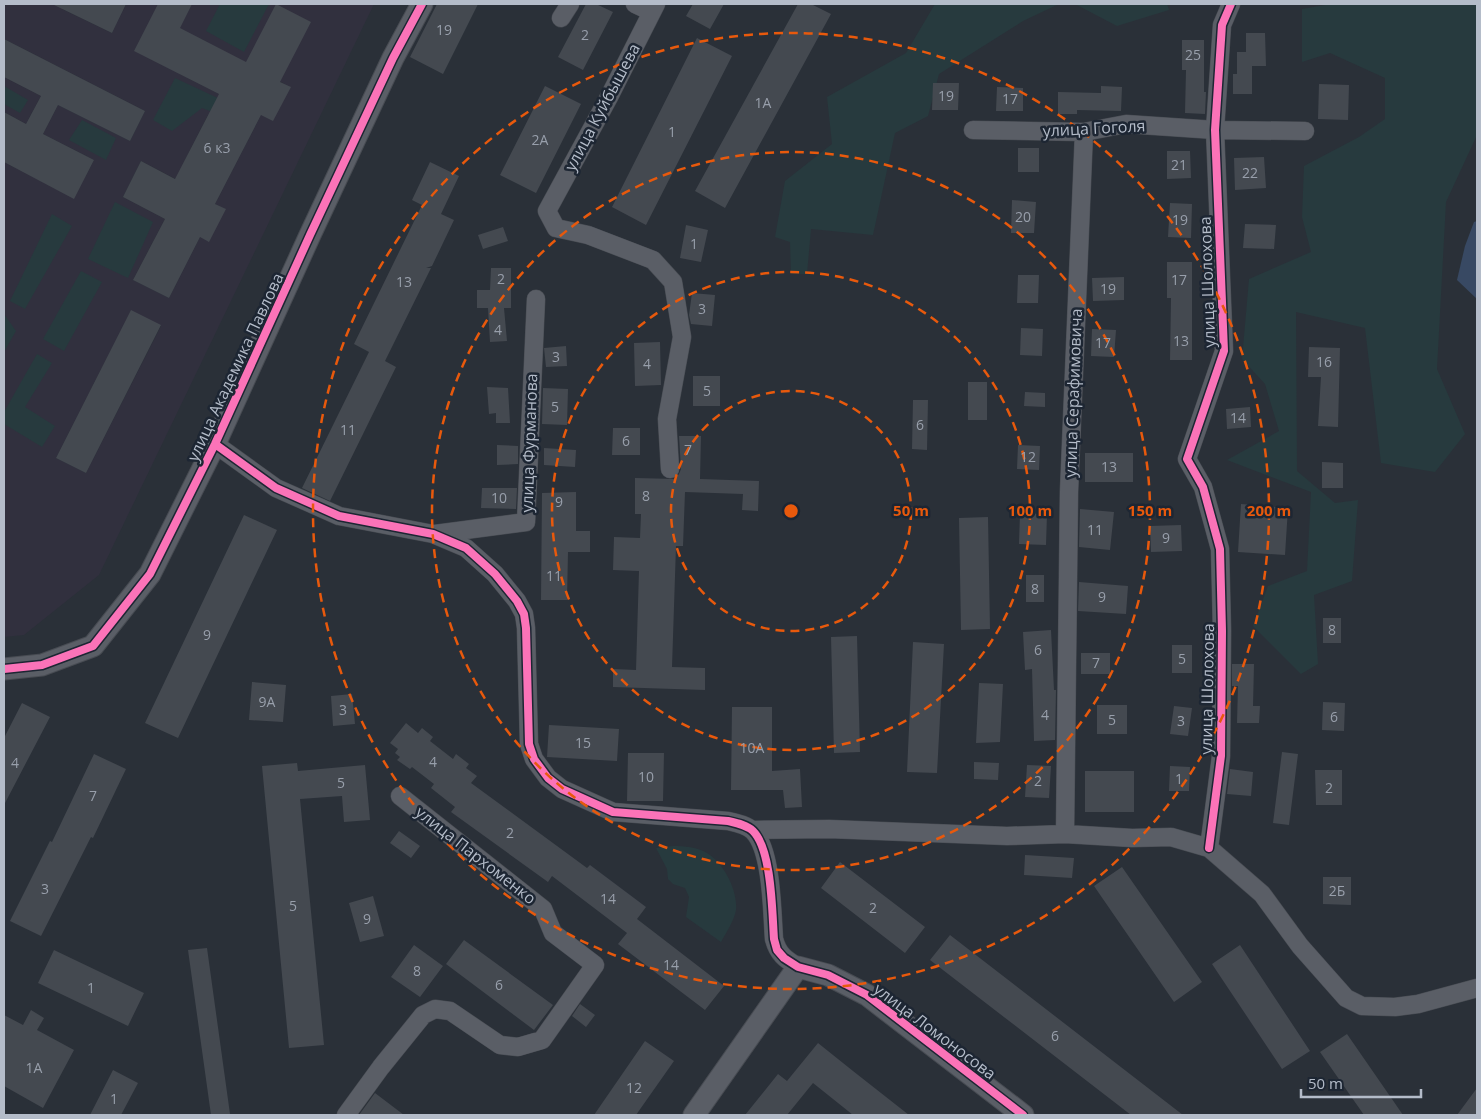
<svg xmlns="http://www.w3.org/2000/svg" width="1481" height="1119" viewBox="0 0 1481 1119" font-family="'Open Sans',sans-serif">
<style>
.medical{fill:#31303e;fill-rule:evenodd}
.green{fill:#273a3e}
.water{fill:#384963}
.building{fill:#444950}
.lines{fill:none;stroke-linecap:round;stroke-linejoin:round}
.minor-casing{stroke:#484c53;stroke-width:19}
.tertiary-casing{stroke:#484c53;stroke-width:23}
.minor{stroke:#5a5e66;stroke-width:18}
.tertiary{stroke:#5a5e66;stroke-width:21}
.cycleway-casing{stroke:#1d2633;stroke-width:11}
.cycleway{stroke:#fb73b8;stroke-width:8}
.ring{fill:none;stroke:#e8590c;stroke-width:2.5;stroke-dasharray:9 6}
.labels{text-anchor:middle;stroke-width:5;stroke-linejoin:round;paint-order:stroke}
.number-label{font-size:14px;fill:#989fab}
.street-label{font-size:16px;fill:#b4bcc9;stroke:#1d2633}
.centre{fill:#e8590c;stroke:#1d2633;stroke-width:2.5}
.ring-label{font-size:15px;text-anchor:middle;font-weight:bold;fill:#e8590c;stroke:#1d2633;stroke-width:5;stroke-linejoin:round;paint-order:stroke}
</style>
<rect width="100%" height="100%" fill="#2a3038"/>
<!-- medical -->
<path class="medical" d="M4,4H64L62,9L112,33L126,4H374L99,575L24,635L4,637V162L74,198L94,160L43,134L58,105L130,141L145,111L4,39ZM199,38L290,87L261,115L215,204L225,209L208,241L200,237L169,298L133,280L165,219L123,197L141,161L191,187L185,160L208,115L231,100L180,74ZM131,311L161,326L86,473L56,458Z
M4,77L41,96L26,124L4,112Z"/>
<!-- green -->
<path class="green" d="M220,4H269L244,52L206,31Z
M935,4H1059L1023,21L939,74L928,116L895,133L873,235L811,229L807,274H791L790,242L775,237L785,181L832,144L827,97L906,53Z
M1075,4H1167L1169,10L1117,26Z
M1331,4H1477V135L1446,202L1437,369L1465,434L1435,472L1381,463L1365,328L1296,312L1297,471L1335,503L1358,500L1352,581L1314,595L1318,664L1301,674L1253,626L1268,586L1307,571L1311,492L1227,460L1279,431L1265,384L1242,359L1249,279L1311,252L1302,217L1304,166L1359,137L1385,119V78L1330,53L1302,62V9Z
M175,78L222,100L215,113L202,108L172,131L153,120Z
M4,86L28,100L20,113L4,104Z
M82,120L116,138L106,160L69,140Z
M115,202L153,222L128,278L88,259Z
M52,214L72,226L25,309L10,301Z
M81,271L102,282L64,351L43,339Z
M4,314L16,331L4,352Z
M37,354L52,363L25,407L55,426L42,447L4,424V412Z
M673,846C684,846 698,847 707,853C724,863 738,891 736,910C734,921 726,933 721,942L686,917L689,897L685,888L673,884L668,879L667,869L656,848Z"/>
<!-- water -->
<path class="water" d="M1477,221V299L1457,280L1465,246L1474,222Z"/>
<!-- building -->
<path class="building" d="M52,4H126L112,33Z
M158,4H192L180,28L246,62L276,4L311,22L280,82L291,87L273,121L261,115L215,204L226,209L209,242L200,237L169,298L133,280L165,219L123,197L141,161L175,179L219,94L134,51Z
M437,4H478L443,74L410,57Z
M586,4H596L613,12L583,70L558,57Z
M693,4H724L710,29L686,16Z
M798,4H811L831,14L725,208L695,191Z
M1246,33H1265L1266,66H1252V94H1233V74H1237V52H1246Z
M697,38L732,56L646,225L612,207Z
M4,39L145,111L130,141L58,105L43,134L94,160L74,199L4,162V112L26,124L41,96L4,77Z
M1182,40H1204V92H1206L1205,114L1185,113L1186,70H1182Z
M933,83H959L958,110H932Z
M1319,84L1349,85L1348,120L1318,119Z
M545,86L581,104L536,193L500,175Z
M1101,86L1122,87L1121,111L1077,110V114H1058V92L1101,93Z
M997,87L1023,88V111H996Z
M1018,148H1039V172H1018Z
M1167,151H1190L1191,178L1167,179Z
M1264,157L1266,188L1235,190L1234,158Z
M430,162L459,176L441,214L454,220L432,266L426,268H431L385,361L396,367L330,501L302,488L369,352L354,344L422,205L412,200Z
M1012,200L1036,202L1034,233H1011Z
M1170,203L1192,204L1191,238L1168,237Z
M1245,224L1276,225L1274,249L1243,248Z
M686,225L708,230L701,262L680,258Z
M503,227L508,241L483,249L478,235Z
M1167,262H1192V360H1170L1171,298H1167Z
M491,268H511V308H504L507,341L490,342L488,308H477V290H490Z
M1018,275H1039L1038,303H1017Z
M1124,277V300L1093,301L1092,278Z
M692,293L715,295L712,326L691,324L689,315Z
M131,310L161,325L86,473L56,458Z
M1021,328L1043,329L1042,356L1020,355Z
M1092,329L1116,330L1114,357L1091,356Z
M660,342L661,385L635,386L634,343Z
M566,346L567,366L546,367L544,348Z
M1309,347L1340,348L1338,427L1318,426L1321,377H1308Z
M693,376H720V406H693Z
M968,382H987V420H968Z
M487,387L508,388L510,423H496V413L489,414Z
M543,388L568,389L567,425L542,424Z
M1025,392L1045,393V407L1024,406Z
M913,400H928L927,450L912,449Z
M1250,407L1251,427L1227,429L1226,409Z
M613,428H640V455H612Z
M679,436H701L700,479L759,481L758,511L742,510L743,494L685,492L683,546H676L672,667L705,668V690L613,687V669L636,670L639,571L613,570L614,537L640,538L641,514H635V478L675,479L679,474L681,469Z
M497,445L518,446V464L497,465Z
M1018,445L1040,446L1039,470L1017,469Z
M544,448L576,450L575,467L544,465Z
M1085,453H1133V482H1085Z
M1322,462L1343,463V488H1322Z
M482,488H517L516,509L481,508Z
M576,492V531H590V552H568L567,600H541L542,493Z
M1241,504L1288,508L1285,555L1238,552Z
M1080,509L1114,512L1110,550L1079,547Z
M1020,513L1047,514L1046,545L1019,544Z
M244,515L277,530L178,738L145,723Z
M988,517L990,629L961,630L959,518Z
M1181,525L1182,551L1151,552L1150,526Z
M1026,575H1044V602H1026Z
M1079,582L1128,586L1126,614L1078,611Z
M1323,618H1341V643H1323Z
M1051,630L1054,690H1056L1055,740L1034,741L1032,669L1025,670L1023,632Z
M857,636L860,752L834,753L831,637Z
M913,642L944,644L937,773L907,772Z
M1172,645H1192V673H1172Z
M1081,653H1110V674H1081Z
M1232,664H1254L1253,706H1260L1259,723H1237L1238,686H1232Z
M252,682L286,685L283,722L249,720Z
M979,683L1003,684L1000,742L976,743Z
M352,694L355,724L333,726L331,696Z
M1323,702L1345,703L1344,731L1322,730Z
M22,703L50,717L4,805V738Z
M1097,705H1127V734H1097Z
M1174,706L1192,708L1188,736L1170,734Z
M732,707H772V771L800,769L802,807L785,808L783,790H731Z
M406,723L418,733L422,728L433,737L430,741L453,759L456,754L469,764L466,768L477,776L471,783L587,868L590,865L646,907L637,919L724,986L705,1010L618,944L627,933L552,876L548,882L451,812L455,807L431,788L434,784L412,767L410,769L397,760L400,757L395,753L398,749L390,743Z
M549,725L619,729L617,761L547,757Z
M1282,752L1298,754L1289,825L1273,823Z
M628,753H664L663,801H627Z
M94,754L126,769L93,838L91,837L41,936L10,921L50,841L52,842Z
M974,762L999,763L998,780L974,779Z
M297,763L298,771L365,765L370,820L344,822L342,796L300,799L324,1045L289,1048L262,766Z
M1027,765L1051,766L1049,798L1025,797Z
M1170,766L1190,767L1189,791H1169Z
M1230,769L1253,772L1251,796L1227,794Z
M1315,770H1342V805H1316Z
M1085,771H1134V812H1085Z
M399,831L420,846L411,858L390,843Z
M1025,855L1074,858L1072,878L1024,875Z
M840,862L925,927L905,953L821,888Z
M1122,867L1202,982L1174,1002L1094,886Z
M1323,877H1351V905L1323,904Z
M373,896L384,936L360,942L349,903Z
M950,935L1183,1115H1131L930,960Z
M464,940L553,1005L534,1030L446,964Z
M414,945L443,966L420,997L391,977Z
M1240,945L1310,1051L1282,1069L1212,964Z
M207,948L230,1114L219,1115H211L188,950Z
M54,950L144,993L128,1026L38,983Z
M580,1004L595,1015L586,1027L572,1016Z
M31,1010L44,1018L37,1030L74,1050L43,1108L4,1086V1015L23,1025Z
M1347,1034L1403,1115H1364L1320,1052Z
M645,1041L674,1061L636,1115H594Z
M818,1043L853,1071L909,1115H853L813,1083L787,1115H745L778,1074L787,1081Z
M113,1070L138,1083L121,1115H90Z
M1477,1088V1115H1457Z
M375,1093L404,1115H359Z"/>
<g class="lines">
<defs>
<path id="minor" d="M635,4L652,12
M656,4L609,97L547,211L556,228L588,235L653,260L673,282L682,337L667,419L670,469
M561,18L570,4
M973,130L1084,132L1126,124L1215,130L1305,131
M215,444L276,488L339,516L433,534L466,548L495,574L517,601L524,614L526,628L529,744L534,759L548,778L562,789L613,812L728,821C737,823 747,825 753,831C772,850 772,912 774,939C778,954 785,959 798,967
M435,534L526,522L536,299
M752,830L829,829L1007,836L1065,834L1132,838L1171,837L1209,848L1262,894L1300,946L1346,998L1362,1006L1395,1007L1418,1004L1477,988
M1065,834L1069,492L1084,132
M1209,848L1221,756L1222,631L1220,549L1203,487L1187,459L1224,351L1215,130L1222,25L1231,4
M346,1115L381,1067L423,1015L435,1009L450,1011L500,1045L518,1047L542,1040L595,965L553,933L543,909L400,796"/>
<path id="tertiary" d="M4,669L42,665L93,646L150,574L215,444L310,235L393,58L422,4
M694,1115L798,967L828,975L867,995L1023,1115"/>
</defs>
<!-- minor casing -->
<use href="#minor" class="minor-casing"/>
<!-- tertiary casing -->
<use href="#tertiary" class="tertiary-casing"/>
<!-- minor -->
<use href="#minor" class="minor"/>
<!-- tertiary -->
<use href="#tertiary" class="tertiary"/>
<defs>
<path id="cycleway" d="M215,444L276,488L339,516L433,534L466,548L495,574L517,601L524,614L526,628L529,744L534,759L548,778L562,789L613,812L728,821C737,823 747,825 753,831C772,850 772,912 774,939L777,950L784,958L798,967L828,975L867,995L1023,1115
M4,669L42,665L93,646L150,574L215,444L310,235L393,58L422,4
M1209,848L1221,756L1222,631L1220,549L1203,487L1187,459L1224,351L1215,130L1222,25L1231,4"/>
</defs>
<!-- cycleway casing -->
<use href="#cycleway" class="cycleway-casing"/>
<!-- cycleway -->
<use href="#cycleway" class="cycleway"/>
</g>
<!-- distance rings -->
<g class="ring">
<circle cx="791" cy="511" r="120"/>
<circle cx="791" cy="511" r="239"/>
<circle cx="791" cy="511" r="359"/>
<circle cx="791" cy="511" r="478"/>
</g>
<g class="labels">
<!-- number labels -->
<g class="number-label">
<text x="444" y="35">19</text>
<text x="585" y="40">2</text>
<text x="1193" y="60">25</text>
<text x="946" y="101">19</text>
<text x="1010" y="104">17</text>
<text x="763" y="108">1А</text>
<text x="672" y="137">1</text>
<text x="540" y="145">2А</text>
<text x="217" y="153">6 к3</text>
<text x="1179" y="170">21</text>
<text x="1250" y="178">22</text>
<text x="1023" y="222">20</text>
<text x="1180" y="225">19</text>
<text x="694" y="249">1</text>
<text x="501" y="284">2</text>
<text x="1179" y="285">17</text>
<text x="404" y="287">13</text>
<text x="1108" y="294">19</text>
<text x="702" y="314">3</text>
<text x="498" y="335">4</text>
<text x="1181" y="346">13</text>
<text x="1103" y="348">17</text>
<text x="556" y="362">3</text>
<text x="1324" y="367">16</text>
<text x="647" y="369">4</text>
<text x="707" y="396">5</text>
<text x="555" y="412">5</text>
<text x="1238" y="423">14</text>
<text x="920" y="430">6</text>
<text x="348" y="435">11</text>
<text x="626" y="446">6</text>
<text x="688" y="455">7</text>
<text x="1028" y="462">12</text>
<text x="1109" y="472">13</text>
<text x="646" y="501">8</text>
<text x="499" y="503">10</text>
<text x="559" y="507">9</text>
<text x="1095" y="535">11</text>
<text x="1166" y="543">9</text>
<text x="554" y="581">11</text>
<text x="1035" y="594">8</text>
<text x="1102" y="602">9</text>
<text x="1332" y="635">8</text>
<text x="207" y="640">9</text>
<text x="1038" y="655">6</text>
<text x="1182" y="664">5</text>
<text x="1096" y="668">7</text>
<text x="267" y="707">9А</text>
<text x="343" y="715">3</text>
<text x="1045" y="720">4</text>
<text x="1334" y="722">6</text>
<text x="1112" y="725">5</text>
<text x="1181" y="726">3</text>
<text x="583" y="748">15</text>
<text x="752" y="753">10А</text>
<text x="433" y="767">4</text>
<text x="15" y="768">4</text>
<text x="646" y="782">10</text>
<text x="1179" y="784">1</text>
<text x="1038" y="786">2</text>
<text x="341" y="788">5</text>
<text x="1329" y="793">2</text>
<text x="93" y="801">7</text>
<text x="510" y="838">2</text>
<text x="45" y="894">3</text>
<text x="1337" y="896">2Б</text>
<text x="608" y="904">14</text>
<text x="293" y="911">5</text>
<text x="873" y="913">2</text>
<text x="367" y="924">9</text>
<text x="671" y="970">14</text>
<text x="417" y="976">8</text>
<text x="499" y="990">6</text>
<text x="91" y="993">1</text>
<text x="1055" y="1041">6</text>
<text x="34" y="1073">1А</text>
<text x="634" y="1093">12</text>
<text x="114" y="1104">1</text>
</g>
<!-- street labels -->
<g class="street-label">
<text transform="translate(602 107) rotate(-62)" y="6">улица Куйбышева</text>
<text transform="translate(1094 128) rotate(-3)" y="6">улица Гоголя</text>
<text transform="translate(1207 282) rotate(-92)" y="6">улица Шолохова</text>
<text transform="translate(235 367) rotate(-65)" y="6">улица Академика Павлова</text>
<text transform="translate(1073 393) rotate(-88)" y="6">улица Серафимовича</text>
<text transform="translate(529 443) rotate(-88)" y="6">улица Фурманова</text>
<text transform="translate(1207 689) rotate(-89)" y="6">улица Шолохова</text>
<text transform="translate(476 855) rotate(38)" y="6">улица Пархоменко</text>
<text transform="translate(935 1031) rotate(37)" y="6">улица Ломоносова</text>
</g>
</g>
<circle cx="791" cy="511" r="8" class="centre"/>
<g class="ring-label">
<text x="911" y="516">50 m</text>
<text x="1030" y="516">100 m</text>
<text x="1150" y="516">150 m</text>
<text x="1269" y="516">200 m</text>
</g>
<!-- border -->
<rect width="1481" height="1119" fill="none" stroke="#b4bcc9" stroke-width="10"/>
<!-- scale -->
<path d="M1301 1089v8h120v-8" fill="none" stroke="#b4bcc9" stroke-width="2.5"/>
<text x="1308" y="1089" font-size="15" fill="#b4bcc9" stroke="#1d2633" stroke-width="4" paint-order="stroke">50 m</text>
</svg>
